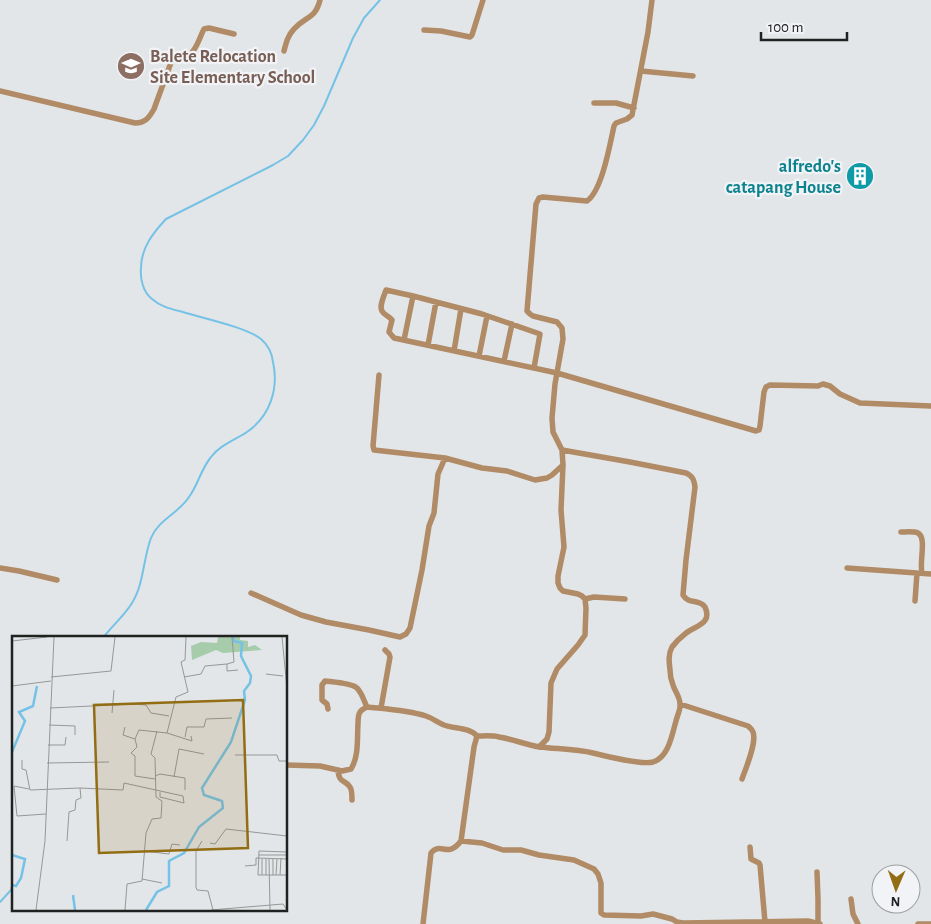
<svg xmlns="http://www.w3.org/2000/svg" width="931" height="924" viewBox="0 0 931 924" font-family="'Alegreya Sans',sans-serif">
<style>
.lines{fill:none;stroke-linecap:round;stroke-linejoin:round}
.stream{stroke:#75c2e7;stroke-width:2}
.minor{stroke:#b08b66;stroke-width:5.5}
.labels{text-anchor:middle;stroke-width:4.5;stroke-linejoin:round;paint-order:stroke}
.education-label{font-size:18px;font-weight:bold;fill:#785e54;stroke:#f1f3f6;text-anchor:start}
.culture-label{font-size:18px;font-weight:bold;fill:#0d838f;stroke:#f1f3f6;text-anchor:end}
.inset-river{fill:none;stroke:#75c2e7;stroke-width:2.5}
.inset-road{fill:none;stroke:#959798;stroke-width:1}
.view{fill:#926d14;fill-opacity:0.15;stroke:#926d14;stroke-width:2.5}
.inset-edge{fill:none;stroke:#202121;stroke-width:2.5}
</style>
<rect width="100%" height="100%" fill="#e3e6e8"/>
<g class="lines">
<!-- stream -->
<path class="stream" d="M103,638C111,627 125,615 132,603C144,584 143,559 151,538C158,520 179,513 189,497C198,485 201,469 211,457C220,445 235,440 247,432C270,416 279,389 273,362C272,354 268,345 261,339C246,327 202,318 183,312C171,309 161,307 152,299C143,292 140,279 141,268C141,248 153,233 166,219L273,165L288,156L303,140L314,125L324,106L353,38L364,18L380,0
M0,902L11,890L14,879"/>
<!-- minor -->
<path class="minor" d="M424,30L441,31L470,37L472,35L483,0
M284,51C286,43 288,35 294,29C305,16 315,20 320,0
M641,71L693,76
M0,91L135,123C145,123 149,118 154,109L173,57C178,55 185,58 189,55C197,50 200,36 204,29L209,28L234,34
M594,103H616L634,108
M404,340L413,296
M428,345L436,302
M454,351L461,309
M479,356L487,316
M504,361L512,324
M534,368L540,334L482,314L413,296L386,290C384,296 379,306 382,311C384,315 389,316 392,320L389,332L394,338L557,373L756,431L759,430L760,426L764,392L766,387L770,385L818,386L823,384L830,386L840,394L860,403L931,406
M379,375L373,446L374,450L445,458L482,468L507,471L535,480L547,478L552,475L563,465
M901,532C906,532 914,531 918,533C927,538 919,562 922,573
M0,568L19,571L57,580
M847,568L931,574
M251,593L301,615L326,622L369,630L400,637L406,634L410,628L422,570L429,526L434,513L438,474L445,458
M585,599L594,597L625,599
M915,601L917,573
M680,704L748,726C750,728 752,729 753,732C757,742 746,768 742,779
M381,708L390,657L389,654L385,650
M328,709L327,704L322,700V685L325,681C332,682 351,683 357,688C362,693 364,701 367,707
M539,747L547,739L549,732L551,683L557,669L578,645L585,635L586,608L585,599L582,596L578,594L563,591L560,588L558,583V576L564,547L561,510L563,465L562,450L553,432L552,418L555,384L563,339L562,328L557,322L533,316L530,314L527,311L536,204L539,198L543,197L587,201C602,191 610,144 614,126L616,123L627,119L632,115L648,32L652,0
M286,765L320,766L342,771L351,769C359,756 357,739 358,724C358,721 358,715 360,712C362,709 363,709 367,707C386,709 407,710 426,716C432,718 437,722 444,725C454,729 469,727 477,736
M338,770C339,784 345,779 350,787C352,790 352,796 352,800
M461,841L482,843L503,850H521L539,855L574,860L594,869L598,874L601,883V913L604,915L641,916L653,914L672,919L677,922L683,923L808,921L820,924
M750,847L751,859L759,863L760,865L765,922
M817,872L818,899V924
M851,899L853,914L858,924
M423,924L431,853C441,841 447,859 461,841L474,747L477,736C484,736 492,735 499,737C513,739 526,745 540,747C557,749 576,749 593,753C605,756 642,765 653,762C669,757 672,734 676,721C677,716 680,711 680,706C681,698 675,692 673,685C671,680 670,675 670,670C669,662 668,654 672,647C675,643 681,637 685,634C694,626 713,624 705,607C699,598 689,605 683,595L686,560L695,487C694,480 693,476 686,473L630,462L562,450
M918,924H931"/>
</g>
<!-- icons -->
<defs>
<symbol id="school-disc" viewBox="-11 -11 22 22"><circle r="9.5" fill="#8d6e63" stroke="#f1f3f6"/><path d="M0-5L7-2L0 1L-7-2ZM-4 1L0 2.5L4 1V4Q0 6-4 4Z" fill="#fff"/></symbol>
<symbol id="building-disc" viewBox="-11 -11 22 22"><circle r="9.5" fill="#0f9aa8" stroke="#f1f3f6"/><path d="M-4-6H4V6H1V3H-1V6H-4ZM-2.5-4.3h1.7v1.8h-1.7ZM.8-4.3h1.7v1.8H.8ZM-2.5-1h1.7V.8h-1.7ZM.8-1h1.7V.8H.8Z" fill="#fff"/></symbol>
</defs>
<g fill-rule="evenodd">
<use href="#school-disc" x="115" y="50" width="32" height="32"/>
<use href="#building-disc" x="844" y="160" width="32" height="32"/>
</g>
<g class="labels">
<!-- education labels -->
<g class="education-label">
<text x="150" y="62">Balete Relocation<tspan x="150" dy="21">Site Elementary School</tspan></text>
</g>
<!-- culture labels -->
<g class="culture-label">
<text x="841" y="172">alfredo's<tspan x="841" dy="21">catapang House</tspan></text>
</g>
</g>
<!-- overview -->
<g transform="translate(12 636)">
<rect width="275" height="275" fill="#e3e6e8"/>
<path d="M206,1H228V4L236,5V11L243,9L250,14L211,17L204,14L180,24L179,10L189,6L205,7Z" fill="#a6ccab"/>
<path class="inset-river" d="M0,116L13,85L7,76L21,70L25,50M0,219L13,223L9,242L4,250L0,249M61,259L63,274M134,274L145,256L157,250V225L172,217L187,191L211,172L210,165L192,159L190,152L219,106L233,64L232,55L238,47L239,40L229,20L230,7L222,5L221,1"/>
<path class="inset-road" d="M270,1L275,52M0,5L35,1M215,28L222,26L220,1M254,38L271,40M39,41L99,35L103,1M172,41L189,38L193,30L215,28V35L226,34M0,50L39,45M38,72L121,68L134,69L139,77L157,80M100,77L102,54M37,89L63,90V99M113,91L111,99L123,103M155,97L180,105L179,100M173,101L175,91H192L194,83L220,82M36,109H53L54,101M223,119H265L267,125H275M10,124V133L14,134L18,154L68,152L69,162L64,164L63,174L57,176L55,205M35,127L97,126M143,140L148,138L173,142V154M162,141L167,113L192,118M143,143L123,140V120L119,117L125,111L123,103L127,94L155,97L164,61L176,56L169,26L173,24L174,1M68,152L111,154L112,147L171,160L172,167L148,161V156M17,153L2,150L5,180L34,178M190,205L184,215V251L185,254L196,255L201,274M198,207L203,208L214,193L275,200M132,215L157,218L160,208L168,209M275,216L247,215L246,239H275M247,219H275M257,223L258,274M233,230L244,229V222L275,223M250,239V223M254,239V223M261,239V223M264,239L265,223M268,239L269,222M130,243L150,247M24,274L33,205L42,1M113,274L115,248L130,245L134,197L140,183L149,182L150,165L144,161L143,122L139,118L145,95M199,274L271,268L275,274"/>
<path class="view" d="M231,64L236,212L87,217L82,69Z"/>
<rect width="275" height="275" class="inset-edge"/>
</g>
<!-- north arrow -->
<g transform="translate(896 889) rotate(182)"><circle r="24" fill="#f1f3f6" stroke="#9d9fa1"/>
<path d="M0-4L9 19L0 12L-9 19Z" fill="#926d14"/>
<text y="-8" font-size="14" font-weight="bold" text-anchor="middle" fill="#202121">N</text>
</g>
<!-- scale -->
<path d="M761 32v8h86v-8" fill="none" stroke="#202121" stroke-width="2.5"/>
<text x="768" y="32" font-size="15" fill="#202121" stroke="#f1f3f6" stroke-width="4" paint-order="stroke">100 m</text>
</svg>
